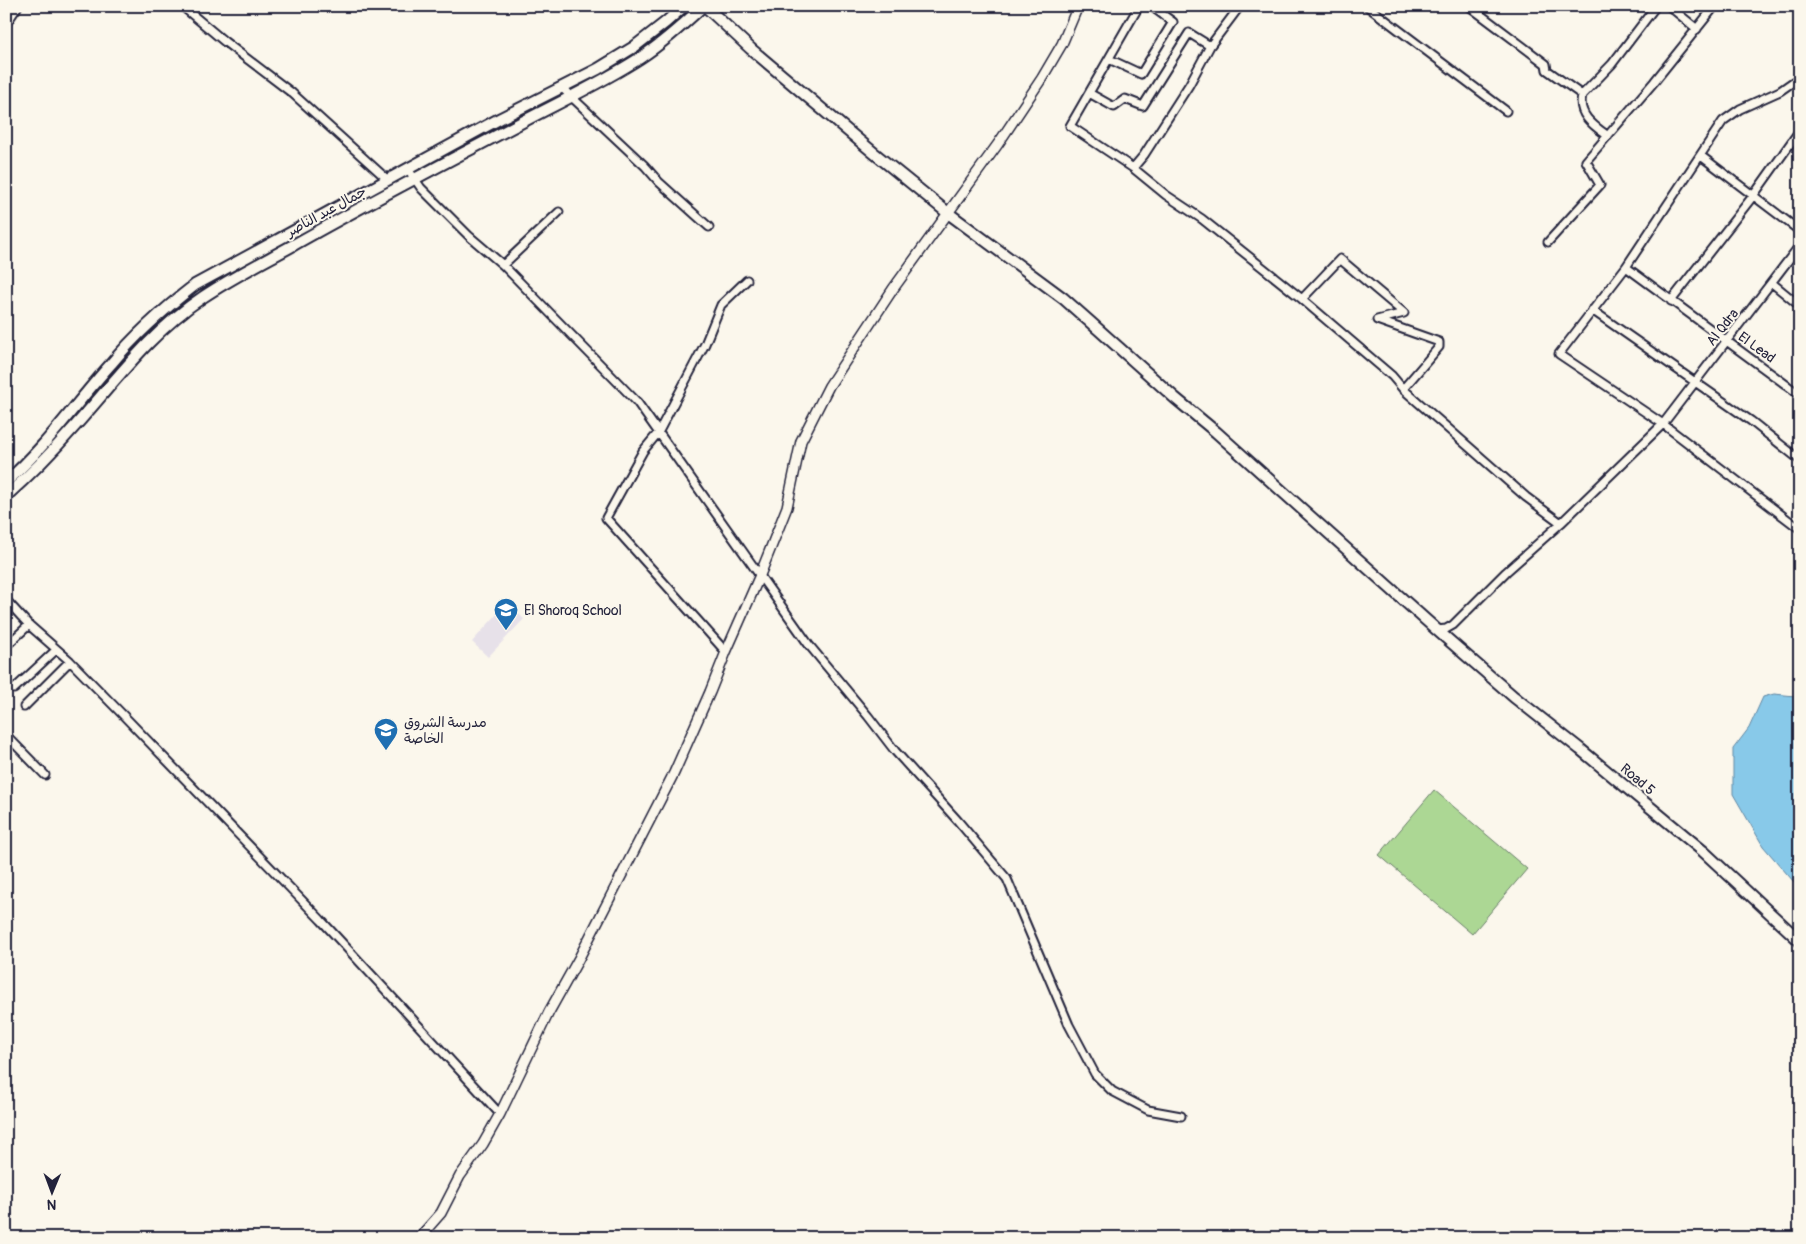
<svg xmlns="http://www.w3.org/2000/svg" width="1806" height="1244" viewBox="0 0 1806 1244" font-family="Pangolin,'Playpen Sans Arabic',sans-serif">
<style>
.built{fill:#e7e1e9}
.park{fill:#acd794;stroke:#677c68}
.water{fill:#88c9e9;stroke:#5f86a3}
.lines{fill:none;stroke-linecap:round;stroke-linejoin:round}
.minor-casing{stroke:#22223b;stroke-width:11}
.tertiary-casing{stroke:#22223b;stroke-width:12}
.secondary-casing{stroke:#22223b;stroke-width:14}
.minor{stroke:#fbf7ec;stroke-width:7}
.tertiary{stroke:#fbf7ec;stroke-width:9}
.secondary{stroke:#fbf7ec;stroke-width:10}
.labels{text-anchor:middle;stroke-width:4;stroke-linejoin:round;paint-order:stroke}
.street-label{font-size:14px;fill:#22223b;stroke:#fbf7ec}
.poi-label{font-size:14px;fill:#22223b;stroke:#fbf7ec;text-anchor:start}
</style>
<rect width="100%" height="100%" fill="#fbf7ec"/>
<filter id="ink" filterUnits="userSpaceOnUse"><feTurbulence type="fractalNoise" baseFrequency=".02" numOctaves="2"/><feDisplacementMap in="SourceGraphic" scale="10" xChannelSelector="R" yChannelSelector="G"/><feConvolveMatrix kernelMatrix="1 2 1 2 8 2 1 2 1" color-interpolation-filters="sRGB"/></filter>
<g filter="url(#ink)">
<!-- built -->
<path class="built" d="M507,603L524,619L488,657L472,642Z"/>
<!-- park -->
<path class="park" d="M1434,790L1527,869L1472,934L1379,855Z"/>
<!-- water -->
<path class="water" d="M1800,688V889L1763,846L1733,794V749L1749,728L1763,697L1774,694L1795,696Z"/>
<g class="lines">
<defs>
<path id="minor" d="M182,6L225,42L292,93L388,180
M1367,6L1506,111
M1469,6L1546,64L1547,70L1582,95
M1669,6L1697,29
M6,24L18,6
M1210,46L1189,33L1143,106L1125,99L1114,107L1089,93L1070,126L1133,168L1166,195L1202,219L1302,299L1392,376L1403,389L1526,497L1561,523
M1109,59L1141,74L1173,22L1151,6
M1800,77L1780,91L1740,109L1723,121L1626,267L1559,354L1663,424L1800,529
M561,87L645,166L659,182L709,227
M1089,93L1139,6
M1608,136C1594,126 1577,115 1582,95L1612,64L1656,6
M1701,156L1800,231
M1133,168L1144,155L1189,85L1210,46L1240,6
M408,169L421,188L469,236L503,265L637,402L809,645L868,716L895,751L958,821L1007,879L1069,1025L1095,1074L1112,1091L1148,1110L1181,1116
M1548,242L1600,185L1586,161L1654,82L1715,6
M503,265L559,212
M1626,267L1800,395
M1772,283L1800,306
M1302,299L1340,259L1404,313L1377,320L1439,342V347L1403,389
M1671,301L1753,196L1800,130
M1592,310L1751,421L1800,460
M6,600L29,625L70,661L123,715L321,920L500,1114
M1437,630L1446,629L1453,625L1506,572L1561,523L1663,424L1800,245
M6,646L29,625
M726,652L606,518L643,451L658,433L705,344L721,305L747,280
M14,689L56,650
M24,707L70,661
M6,735L45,775"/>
<path id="tertiary" d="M419,1238L441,1213L460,1176L483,1144L500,1114L549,1012L578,960L674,773L710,692L726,652L760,575L787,507L801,441L829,386L893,289L998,144L1042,78L1062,44L1078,6"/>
<path id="secondary" d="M705,6L751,49L874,153L948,213L1063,298L1089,321L1175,398L1216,432L1437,630L1514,697L1580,749L1703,851L1800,941
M6,482C47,446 75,404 111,364C136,334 164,309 195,285L501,118L598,69L634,47L666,22L684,6
M6,496C31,474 54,450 76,425C116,380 152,331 203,297C231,278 261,263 290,247C367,203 447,162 526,120C564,100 603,82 640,58C663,43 683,25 703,6"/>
</defs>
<!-- minor casing -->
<use href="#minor" class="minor-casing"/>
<!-- tertiary casing -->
<use href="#tertiary" class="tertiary-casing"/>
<!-- secondary casing -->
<use href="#secondary" class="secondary-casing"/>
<!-- minor -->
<use href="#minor" class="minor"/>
<!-- tertiary -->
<use href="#tertiary" class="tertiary"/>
<!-- secondary -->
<use href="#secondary" class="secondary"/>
</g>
</g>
<!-- icons -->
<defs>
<symbol id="school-pin" viewBox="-11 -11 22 30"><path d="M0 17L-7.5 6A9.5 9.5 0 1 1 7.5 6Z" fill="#1f6fb2" stroke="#fbf7ec"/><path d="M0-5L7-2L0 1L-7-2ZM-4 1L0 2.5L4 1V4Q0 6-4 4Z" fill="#fff"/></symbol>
</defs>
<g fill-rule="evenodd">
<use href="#school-pin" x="492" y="596" width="28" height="38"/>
<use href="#school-pin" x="372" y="716" width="28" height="38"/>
</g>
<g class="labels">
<!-- street labels -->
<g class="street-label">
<text transform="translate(326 211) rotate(-29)" y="5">جمال عبد الناصر</text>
<text transform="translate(1722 327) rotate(-52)" y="5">Al Qdra</text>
<text transform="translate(1757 347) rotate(36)" y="5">El Lead</text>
<text transform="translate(1638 779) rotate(40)" y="5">Road 5</text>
</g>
<!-- poi labels -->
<g class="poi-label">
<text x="524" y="615">El Shoroq School</text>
<text x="404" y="727">مدرسة الشروق<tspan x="404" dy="16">الخاصة</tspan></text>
</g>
</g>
<!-- margin -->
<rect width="1806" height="1244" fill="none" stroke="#fbf7ec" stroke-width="25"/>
<rect x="12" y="12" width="1781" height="1219" fill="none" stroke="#22223b" stroke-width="2" filter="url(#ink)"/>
<!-- north arrow -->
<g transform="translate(52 1192) rotate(181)" stroke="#fbf7ec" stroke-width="4" paint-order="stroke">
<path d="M0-4L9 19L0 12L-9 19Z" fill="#22223b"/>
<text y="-8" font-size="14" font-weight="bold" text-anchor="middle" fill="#22223b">N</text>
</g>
</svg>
